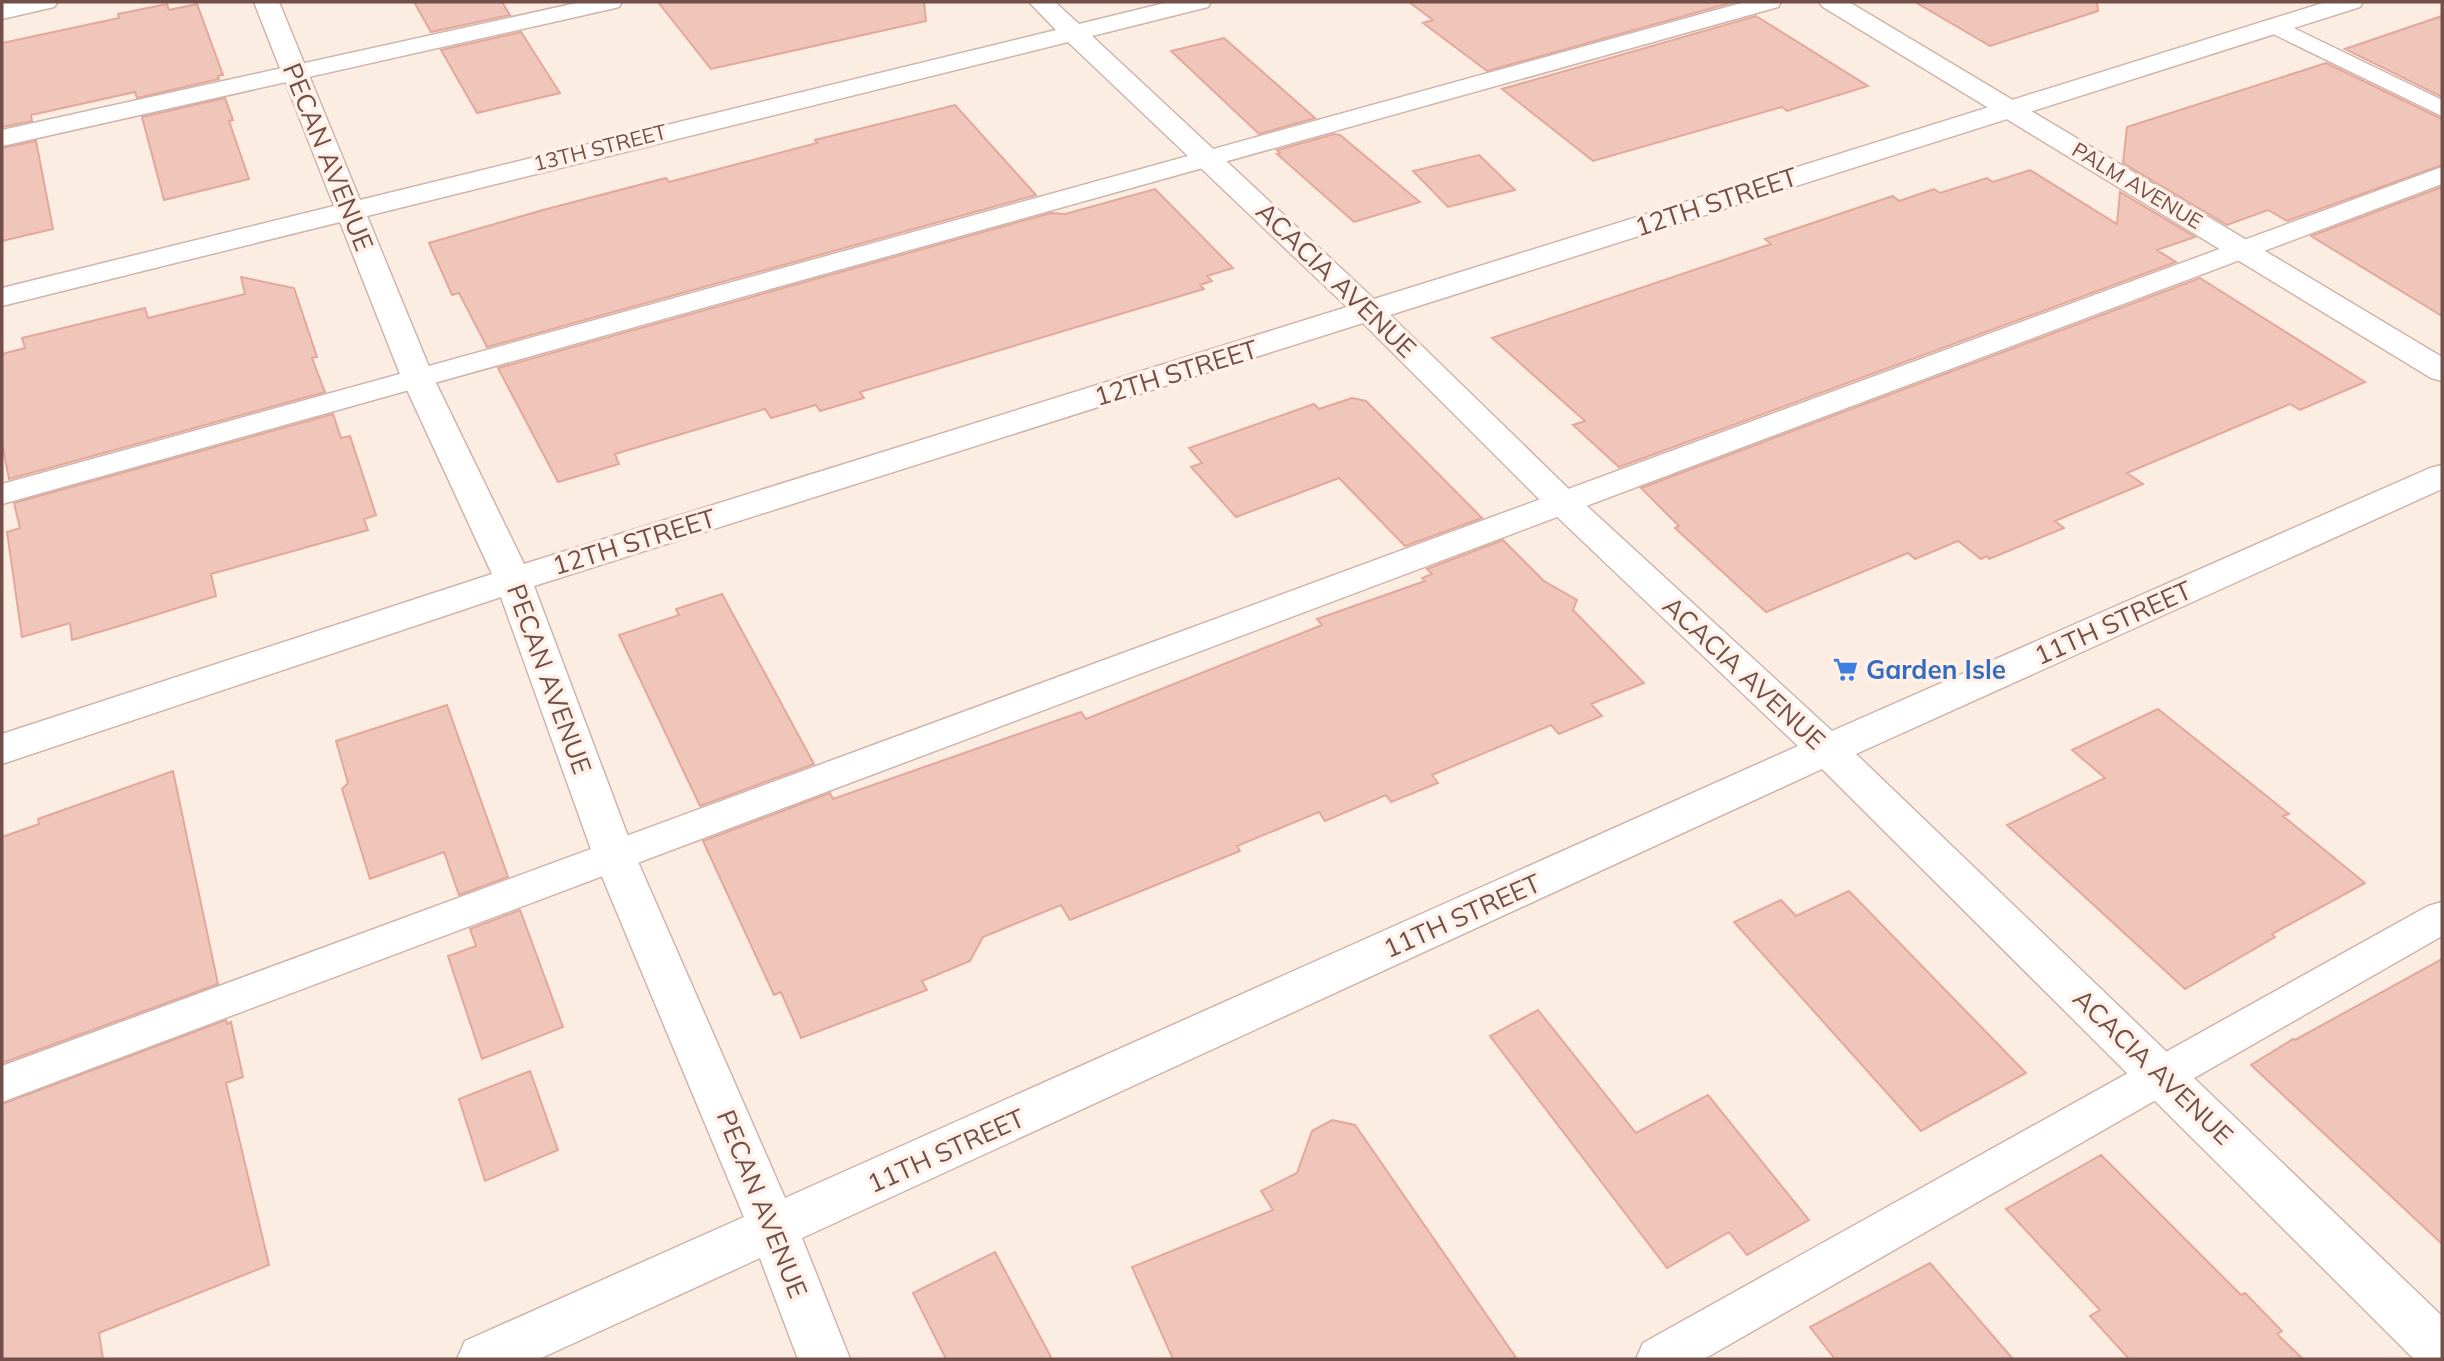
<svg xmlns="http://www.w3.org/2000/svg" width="2444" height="1361" viewBox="0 0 2444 1361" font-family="Mulish,sans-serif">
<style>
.building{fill:#f0c5ba;stroke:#e3a89b;stroke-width:2}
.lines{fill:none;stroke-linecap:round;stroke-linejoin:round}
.lane-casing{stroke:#cfb4ac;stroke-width:3}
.street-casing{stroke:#cfb4ac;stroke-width:3}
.secondary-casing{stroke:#d1b3a9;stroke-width:3}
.lane{fill:#fff;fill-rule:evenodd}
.street{fill:#fff;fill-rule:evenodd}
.secondary{fill:#fff;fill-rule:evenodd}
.labels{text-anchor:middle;stroke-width:7;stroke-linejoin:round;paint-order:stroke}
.far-street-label{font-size:21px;fill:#725049;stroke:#fff1e8}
.street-label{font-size:26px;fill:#725049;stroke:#fff1e8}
.shop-label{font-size:26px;font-weight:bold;fill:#366cbe;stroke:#fff1e8;text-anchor:start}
</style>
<rect width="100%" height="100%" fill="#fcede2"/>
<!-- building -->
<path class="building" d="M414,2H502L510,15L431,32Z
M658,2H924L926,21L711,69Z
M1409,2H1734L1487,71L1423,23L1433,20Z
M1915,2H2097L2098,11L1990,46Z
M167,4L169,10L197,4L223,75L218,76L219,79L137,98L135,92L31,115L32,121L2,127V43L119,18L118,14Z
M1756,16L1868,86L1787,111L1782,107L1593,161L1502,89Z
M2442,16V97L2345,49Z
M521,32L560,93L477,113L441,50Z
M1224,38L1315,118L1259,134L1171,51Z
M2326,63L2442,119V165L2287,221L2268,210L2227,225L2123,163L2127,127Z
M225,98L233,120L229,121L249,179L164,200L142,117Z
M955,105L1036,195L487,347L459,293L452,295L429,243L543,210L666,178L669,182L817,143L815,140Z
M1334,134L1340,135L1420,202L1354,222L1277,154L1280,153L1277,150Z
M36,141L53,229L2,241V148Z
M1479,155L1515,190L1448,207L1413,171Z
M2030,170L2117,224L2120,192L2195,237L2157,250L2176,262L1619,467L1573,425L1585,421L1492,338L1771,244L1765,239L1893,196L1899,201L1934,189L1940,193L1987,178L1993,182Z
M2442,187V316L2311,236Z
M1155,189L1233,268L1207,276L1212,281L1200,285L1204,289L860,392L864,398L820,411L816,405L771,418L765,409L615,454L619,464L558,482L498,368L1051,213L1065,214Z
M241,277L294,288L317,357L312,358L325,392L9,479L2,443V354L25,348L22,338L145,308L148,318L245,294Z
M2200,278L2365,382L2300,410L2290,404L2127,473L2143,484L2055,521L2064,528L1989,559L1987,556L1981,559L1958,541L1915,559L1908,553L1766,612L1675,528L1679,526L1641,488Z
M1352,398L1366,401L1482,518L1405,546L1339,478L1236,517L1191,467L1202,463L1189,448L1314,404L1319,409Z
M333,414L341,438L350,436L376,515L364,519L368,530L211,574L216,596L126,624L72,640L70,623L22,637L7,532L20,528L14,503Z
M1503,540L1544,581L1577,600L1573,610L1644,683L1591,704L1602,716L1559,734L1551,725L1432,775L1438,783L1391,802L1386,795L1325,821L1319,812L1237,846L1240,851L1070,920L1061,905L983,937L970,961L922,981L927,990L801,1038L781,992L774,995L703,841L830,793L833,799L1081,712L1086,719L1322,625L1317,619L1425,581L1422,578L1432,574L1427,569Z
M722,594L814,764L700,806L619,635L679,615L676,609Z
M447,705L508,877L459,895L444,852L370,879L342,789L348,783L336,741Z
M2158,709L2289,814L2283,816L2365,883L2272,934L2275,937L2185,989L2007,825L2105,778L2072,750Z
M173,771L218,984L2,1063V837L39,824L38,819Z
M1849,891L2026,1073L1921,1131L1734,922L1781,900L1796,916Z
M520,910L563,1027L482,1059L448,956L476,946L470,929Z
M2442,959V1244L2251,1065L2293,1039L2295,1040Z
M1538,1010L1636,1133L1708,1095L1809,1220L1747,1255L1729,1232L1667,1268L1490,1036Z
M226,1020L227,1024L231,1022L243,1077L226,1083L269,1265L99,1333L103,1359H2V1104Z
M530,1071L558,1150L485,1181L459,1099Z
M1332,1120L1355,1125L1517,1359H1173L1132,1267L1273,1210L1261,1191L1297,1173L1312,1131Z
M2101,1155L2241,1295L2245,1293L2282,1331L2277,1334L2303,1359H2129L2090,1316L2100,1310L2006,1209Z
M995,1252L1052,1359H946L913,1293Z
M1930,1263L2013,1359H1835L1810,1327Z"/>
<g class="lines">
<defs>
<path id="lane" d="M581,2H622L619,7L611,9L2,146V130Z
M1745,2H1781L1778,7L2,504V484Z
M2275,19L2442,100V116L2267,31L2263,26L2267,21Z
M2442,167V184L2,1102V1066Z
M2442,902V936L1704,1359H1636L1643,1343L2428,906Z"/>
<path id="street" d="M10,2H58L54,7L2,19V3Z
M254,2H279L360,200L1056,30L1029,2H1055L1079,24L1169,2H1211L1208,7L1092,36L1374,299L2326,2H2363L2360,7L1390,315L1576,496L1832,731L2430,468L2442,465V489L1856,754L2442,1316V1359H2414L1822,769L802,1238L850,1359H798L760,1258L539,1359H457L465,1341L744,1217L593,855L501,597L2,764V734L492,574L402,379L340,222L2,306V288L334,206ZM1068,42L1347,307L524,564L434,379L367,216ZM1363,323L1552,512L1798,746L785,1198L635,855L534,586Z"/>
<path id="secondary" d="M1819,2H1849L2442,357V381L2431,378L1823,7Z"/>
</defs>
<!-- lane casing -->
<use href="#lane" class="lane-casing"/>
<!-- street casing -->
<use href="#street" class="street-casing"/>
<!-- secondary casing -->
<use href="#secondary" class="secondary-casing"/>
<!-- lane -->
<use href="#lane" class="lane"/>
<!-- street -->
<use href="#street" class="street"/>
<!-- secondary -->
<use href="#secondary" class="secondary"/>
</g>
<!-- icons -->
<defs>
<symbol id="supermarket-bare" viewBox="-9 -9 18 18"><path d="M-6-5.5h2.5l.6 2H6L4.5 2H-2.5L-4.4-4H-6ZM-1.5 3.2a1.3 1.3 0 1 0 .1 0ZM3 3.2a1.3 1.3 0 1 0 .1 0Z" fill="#3f7fe0" stroke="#fff1e8" stroke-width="2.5" paint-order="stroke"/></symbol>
</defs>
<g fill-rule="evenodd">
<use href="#supermarket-bare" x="1828" y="652" width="35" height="35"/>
</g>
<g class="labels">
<!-- far-street labels -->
<g class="far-street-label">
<text transform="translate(600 148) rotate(-14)" y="7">13TH STREET</text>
<text transform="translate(2137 186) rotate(31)" y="7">PALM AVENUE</text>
</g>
<!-- street labels -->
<g class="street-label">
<text transform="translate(328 157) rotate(68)" y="9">PECAN AVENUE</text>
<text transform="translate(1716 202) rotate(-18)" y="9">12TH STREET</text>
<text transform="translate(1336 280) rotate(44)" y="9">ACACIA AVENUE</text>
<text transform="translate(1176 373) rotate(-17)" y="9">12TH STREET</text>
<text transform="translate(634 542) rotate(-17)" y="9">12TH STREET</text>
<text transform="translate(2113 623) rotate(-24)" y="9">11TH STREET</text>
<text transform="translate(1744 673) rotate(43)" y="9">ACACIA AVENUE</text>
<text transform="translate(549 679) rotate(70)" y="9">PECAN AVENUE</text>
<text transform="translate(1462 916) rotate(-24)" y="9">11TH STREET</text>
<text transform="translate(2153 1067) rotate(44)" y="9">ACACIA AVENUE</text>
<text transform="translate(946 1151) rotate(-24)" y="9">11TH STREET</text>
<text transform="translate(762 1204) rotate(68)" y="9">PECAN AVENUE</text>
</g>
<!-- shop labels -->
<g class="shop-label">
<text x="1866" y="679">Garden Isle</text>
</g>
</g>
<!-- border -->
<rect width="2444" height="1361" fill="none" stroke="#725049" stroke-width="7"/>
</svg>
